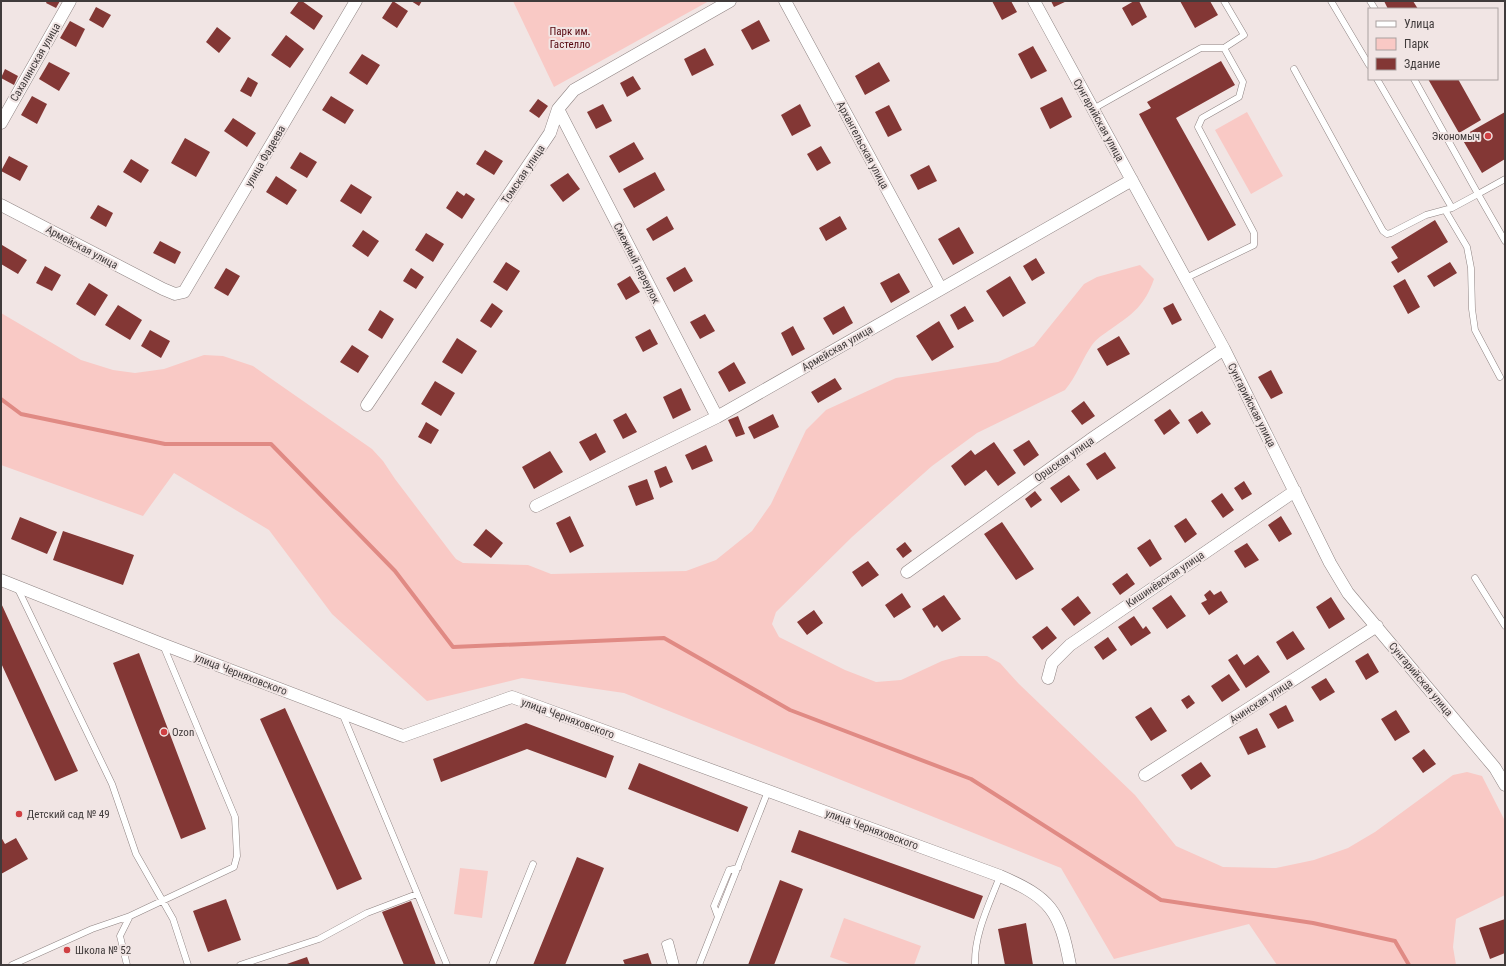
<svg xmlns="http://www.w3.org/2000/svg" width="1506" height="966" viewBox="0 0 1506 966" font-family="'Roboto Condensed',sans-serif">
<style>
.green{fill:#f9c9c5}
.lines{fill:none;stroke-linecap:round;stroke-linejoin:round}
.stream{stroke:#e08a84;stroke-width:4}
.building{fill:#833735}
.service-casing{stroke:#8e8382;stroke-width:7}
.minor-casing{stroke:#8e8382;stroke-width:13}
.service{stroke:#fff;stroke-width:6}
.minor{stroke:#fff;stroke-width:12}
.poi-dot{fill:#cf4043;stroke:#f1e5e4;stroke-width:1.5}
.labels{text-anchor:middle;stroke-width:4;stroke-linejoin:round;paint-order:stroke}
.park-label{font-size:11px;fill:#54050d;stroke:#f1e5e4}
.street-label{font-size:11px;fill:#403b3b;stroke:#f1e5e4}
.poi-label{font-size:11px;fill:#403b3b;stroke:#f1e5e4;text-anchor:start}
</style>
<rect width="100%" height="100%" fill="#f1e5e4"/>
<!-- green -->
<path class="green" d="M513,1H709L554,87Z
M1247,112L1283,176L1251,194L1215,130Z
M1140,265L1154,279C1145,305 1133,314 1111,329C1104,334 1097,338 1092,345C1082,359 1077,376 1065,390L977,433L932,466L852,537L776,612L772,624L779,637L845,670L876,682L901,680L942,661L960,656H987L1000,663L1019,684L1135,795L1176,846L1223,867L1276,868L1314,860L1348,848L1375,832L1453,775L1467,772L1482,776L1505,821V895L1456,919L1453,947L1456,965H1277L1249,924L1114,959L1061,868L624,693L522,678L427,701L332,614L269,530L174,473L143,516L1,465V313L81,360L113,370L135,373L164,369L204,355L223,356L253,366L372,449L383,461L395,479L452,554L456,559L463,563L528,565L551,574L686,571L716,560L752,531L771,504L806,430L826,410L896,378L998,362L1034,346L1084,284L1097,277Z
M460,868L488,871L482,918L454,914Z
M844,918L921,946L914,965H853L830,957Z"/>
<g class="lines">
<!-- stream -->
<path class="stream" d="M1,399L21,414L165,444H271L395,571L453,647L664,638L790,710L971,779L1161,900L1313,923L1395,941L1409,965"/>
</g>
<!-- building -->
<path class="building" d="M47,1H60L56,8L46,3Z
M299,1H302L323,16L314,30L290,13Z
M393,1L408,11L397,28L382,18Z
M411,1H422L419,6Z
M992,1H1011L1017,12L1002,20Z
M1051,1H1067L1054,7Z
M1134,1H1139L1147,17L1132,26L1122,8Z
M1180,1H1210L1218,15L1195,28Z
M1384,1H1413L1418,9H1388Z
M96,7L111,15L103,28L89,20Z
M759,20L770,41L752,50L741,30Z
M70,21L85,29L76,47L60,38Z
M217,27L231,38L219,53L206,42Z
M286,35L304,49L290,68L271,55Z
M1033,46L1047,71L1031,79L1018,54Z
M705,48L714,65L692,76L684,59Z
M362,54L380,65L367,85L349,73Z
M1221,61L1235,85L1176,118L1236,225L1208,241L1139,114L1151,108L1147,102Z
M49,62L70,73L59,91L39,79Z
M879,62L890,81L865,95L855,76Z
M5,69L18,76L14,85L1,78Z
M633,76L641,89L627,97L620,83Z
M248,77L258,83L251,97L240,91Z
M1428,79H1458L1481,120L1459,133Z
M32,96L47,104L37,124L21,115Z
M331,96L354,110L345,124L322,110Z
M1062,97L1072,117L1050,129L1040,108Z
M538,99L548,106L539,118L529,111Z
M603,104L612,121L596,129L587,112Z
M800,104L811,126L792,136L781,115Z
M889,105L902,130L888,137L875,112Z
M1505,112V159L1482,173L1461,137Z
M233,118L256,133L247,147L224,131Z
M185,138L210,152L196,177L171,163Z
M634,142L644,159L619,173L609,156Z
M821,146L831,163L817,171L807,154Z
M485,150L503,161L494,175L476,164Z
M300,152L317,162L307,178L290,168Z
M9,156L28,166L20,181L1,171Z
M131,159L149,170L141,183L123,172Z
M929,165L937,181L918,190L910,175Z
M655,172L665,190L634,208L623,189Z
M568,173L580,189L563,202L550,185Z
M276,176L297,190L287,205L266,192Z
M351,184L372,197L361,214L340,201Z
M457,191L464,196L466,193L475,199L462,219L446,208Z
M98,205L113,213L106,227L90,218Z
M667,216L674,229L653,241L646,229Z
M840,216L847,229L826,241L819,228Z
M1435,220L1448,242L1398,273L1391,262L1398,258L1391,247Z
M959,227L974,253L953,265L938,239Z
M363,230L379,241L368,257L352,246Z
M426,233L444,244L433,262L415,250Z
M160,241L181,252L175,264L153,253Z
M2,245L27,260L18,274L1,264Z
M1036,258L1045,273L1032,281L1023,266Z
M506,262L520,271L507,291L493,282Z
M1450,262L1457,273L1434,287L1427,276Z
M45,266L61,275L52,291L36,283Z
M685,267L693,281L674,292L666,278Z
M226,268L240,276L228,296L214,288Z
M411,268L424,277L416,289L403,281Z
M899,273L910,292L891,303L880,283Z
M630,276L640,292L626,300L617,284Z
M1010,276L1026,303L1003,317L986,291Z
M1405,279L1420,307L1408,314L1393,286Z
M89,283L108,295L95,316L76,304Z
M492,303L503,311L491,328L480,321Z
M1173,303L1182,320L1172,325L1163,308Z
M118,305L142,320L130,340L105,325Z
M844,306L853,323L833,335L823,318Z
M965,306L974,321L958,330L950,315Z
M380,310L394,319L382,339L368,330Z
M705,314L715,331L700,339L690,322Z
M939,321L954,347L932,361L916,336Z
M793,326L805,349L792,356L781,333Z
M650,329L658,344L643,352L635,337Z
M150,330L170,341L161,358L141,346Z
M1119,336L1130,354L1107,366L1097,349Z
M457,338L477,351L462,374L442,362Z
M352,345L369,356L358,373L340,362Z
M734,362L746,383L729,392L718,372Z
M1271,370L1283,393L1271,399L1258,377Z
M835,378L842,389L818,403L811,392Z
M435,381L455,393L441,416L421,404Z
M681,388L691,410L673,419L663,397Z
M1084,401L1095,416L1082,425L1071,411Z
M1170,409L1180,423L1164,435L1154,420Z
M1202,411L1211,424L1197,434L1188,420Z
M626,413L637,432L623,439L613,420Z
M773,414L779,427L754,439L748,427Z
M738,416L745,434L736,437L728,420Z
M426,422L439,430L431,444L418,437Z
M596,433L606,452L590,461L579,442Z
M1029,440L1039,455L1024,466L1013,450Z
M994,442L1016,473L998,486L986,470L965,486L951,466L971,450L975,455Z
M706,445L713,461L692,470L685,455Z
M550,451L563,472L534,489L522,467Z
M1105,452L1116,468L1097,480L1086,464Z
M666,466L673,482L660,488L654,471Z
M1069,475L1080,490L1061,503L1050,488Z
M647,479L654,499L636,506L628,486Z
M1244,481L1252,494L1242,500L1234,488Z
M1035,491L1042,500L1031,508L1025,499Z
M1222,493L1234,510L1223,518L1211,501Z
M570,516L584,546L570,553L556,523Z
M1281,516L1292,534L1279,542L1268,525Z
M20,517L57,532L47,554L11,539Z
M1186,518L1197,534L1185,543L1174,526Z
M1002,522L1034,569L1016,580L984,534Z
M486,529L503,543L491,558L473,545Z
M63,531L134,555L123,585L53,560Z
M1150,539L1162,559L1150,567L1137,548Z
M905,542L912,551L903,558L896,549Z
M1247,543L1259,560L1245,568L1234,551Z
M868,561L879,575L862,587L852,572Z
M1127,573L1135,584L1120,595L1112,584Z
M1210,590L1214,595L1221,591L1228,602L1209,615L1201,603L1207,600L1204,595Z
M902,593L911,607L894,618L885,605Z
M944,595L961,619L942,632L937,625L934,628L922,609Z
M1171,595L1186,616L1167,629L1152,608Z
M1078,596L1091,613L1074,626L1061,609Z
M1331,597L1345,619L1329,629L1316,607Z
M1,603L78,771L55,781L1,663Z
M814,610L823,623L807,635L797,622Z
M1134,616L1143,629L1146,626L1151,633L1131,646L1118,627Z
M1047,626L1057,638L1042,650L1032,637Z
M1293,631L1305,649L1287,660L1276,642Z
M1108,637L1117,650L1103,660L1094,647Z
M139,653L206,829L181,839L113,663Z
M1368,653L1379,672L1366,680L1355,661Z
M1237,654L1244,665L1258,655L1270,672L1246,688L1228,660Z
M1229,674L1240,690L1222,702L1211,686Z
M1326,678L1335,692L1320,701L1311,687Z
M1189,695L1195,703L1187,709L1181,700Z
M1286,705L1294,721L1278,729L1269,714Z
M1151,707L1167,731L1151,741L1135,717Z
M285,708L362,879L337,890L260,719Z
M1396,710L1410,732L1395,741L1381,719Z
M526,723L614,756L606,778L527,749L441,782L433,759Z
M1257,728L1266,747L1248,755L1239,737Z
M1424,749L1436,764L1423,773L1412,758Z
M1201,762L1211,776L1191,790L1181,775Z
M639,763L748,807L738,832L628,789Z
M799,830L983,896L974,919L791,852Z
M1,837L5,844L16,838L28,859L1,874Z
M577,857L604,868L565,965H533Z
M780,880L803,889L774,965H748Z
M226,899L241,940L208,952L193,911Z
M411,901L436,965H404L382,912Z
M1505,919V953L1490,959L1479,928Z
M1026,923L1033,965H1005L998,929Z
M648,953L652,965H625L623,960Z
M307,957L310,965H284Z"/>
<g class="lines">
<defs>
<path id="service" d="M1331,1L1369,65
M1370,1L1375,9
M1294,69L1383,231L1387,234L1391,233L1426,215L1452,208L1478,194L1505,241
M1377,79L1452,208
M1414,79L1478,194L1505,179
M1093,109L1201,48H1224L1244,35L1224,1
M1445,210L1467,247L1471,268L1472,309L1475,330L1500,377
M1186,278L1254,245V233L1198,127L1202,118L1239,97L1243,82L1224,48
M1475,578L1505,626
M17,587L112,784L136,854L173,919L188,965
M342,713L447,965
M718,917L714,906L729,870L738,868
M12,965L92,929L130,916
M127,965L120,936L130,916L234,867L237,856L235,817L163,645
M240,965L319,939L367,913L417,894
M492,965L533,864
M671,965L665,944L670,942L676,965
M699,965L768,791
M975,965C974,934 989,905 1000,876"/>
<path id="minor" d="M785,1L941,289
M1034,1L1224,349L1330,563L1348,593L1495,768L1505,785
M558,109L717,417
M1,123L70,1
M1,205L163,289L175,294L184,292L356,1
M367,405L550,133L558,109L574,90L730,1
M536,506L717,417L1132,180
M907,572L1090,440L1224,349
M1,580L162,644L403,736L512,697L1000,876C1051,898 1060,911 1070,965
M1048,678L1052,663L1070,645L1295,491
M1145,775L1377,626"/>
</defs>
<!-- service casing -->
<use href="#service" class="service-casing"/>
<!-- minor casing -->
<use href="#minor" class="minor-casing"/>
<!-- service -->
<use href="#service" class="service"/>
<!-- minor -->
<use href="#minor" class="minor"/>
</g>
<!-- markers -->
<g class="poi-dot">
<circle cx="1488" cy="136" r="4"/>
<circle cx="164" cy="732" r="4"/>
<circle cx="19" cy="814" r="4"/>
<circle cx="67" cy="950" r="4"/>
</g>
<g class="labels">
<!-- park labels -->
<g class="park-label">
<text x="570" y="35">Парк им.<tspan x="570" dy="13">Гастелло</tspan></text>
</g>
<!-- street labels -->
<g class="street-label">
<text transform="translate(35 62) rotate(-60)" y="4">Сахалинская улица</text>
<text transform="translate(1099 120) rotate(61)" y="4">Сунгарийская улица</text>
<text transform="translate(863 145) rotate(62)" y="4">Архангельская улица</text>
<text transform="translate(265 156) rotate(-60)" y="4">улица Фадеева</text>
<text transform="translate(523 174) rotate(-56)" y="4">Томская улица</text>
<text transform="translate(82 247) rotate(28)" y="4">Армейская улица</text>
<text transform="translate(637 263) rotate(63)" y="4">Смежный переулок</text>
<text transform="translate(837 348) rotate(-30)" y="4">Армейская улица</text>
<text transform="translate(1252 405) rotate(63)" y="4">Сунгарийская улица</text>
<text transform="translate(1064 459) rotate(-35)" y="4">Оршская улица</text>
<text transform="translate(1165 579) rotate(-34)" y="4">Кишинёвская улица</text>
<text transform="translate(241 674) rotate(21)" y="4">улица Черняховского</text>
<text transform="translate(1421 679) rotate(50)" y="4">Сунгарийская улица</text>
<text transform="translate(1261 701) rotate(-33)" y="4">Ачинская улица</text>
<text transform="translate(568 718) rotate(20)" y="4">улица Черняховского</text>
<text transform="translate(872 829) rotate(20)" y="4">улица Черняховского</text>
</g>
<!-- poi labels -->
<g class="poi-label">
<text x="1480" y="140" text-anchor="end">Экономыч</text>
<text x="172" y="736">Ozon</text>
<text x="27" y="818">Детский сад № 49</text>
<text x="75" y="954">Школа № 52</text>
</g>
</g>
<!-- border -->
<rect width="1506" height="966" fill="none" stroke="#403b3b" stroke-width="4"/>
<!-- legend -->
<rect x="1368" y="8" width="130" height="72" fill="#f1e5e4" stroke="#aaa1a0"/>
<rect x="1376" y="21" width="20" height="6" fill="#ffffff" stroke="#aaa1a0"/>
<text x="1404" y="28" font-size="12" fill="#403b3b">Улица</text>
<rect x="1376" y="38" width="20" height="12" fill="#f9c9c5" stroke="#aaa1a0"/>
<text x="1404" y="48" font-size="12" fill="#403b3b">Парк</text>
<rect x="1376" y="58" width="20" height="12" fill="#833735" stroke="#aaa1a0"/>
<text x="1404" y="68" font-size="12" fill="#403b3b">Здание</text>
</svg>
